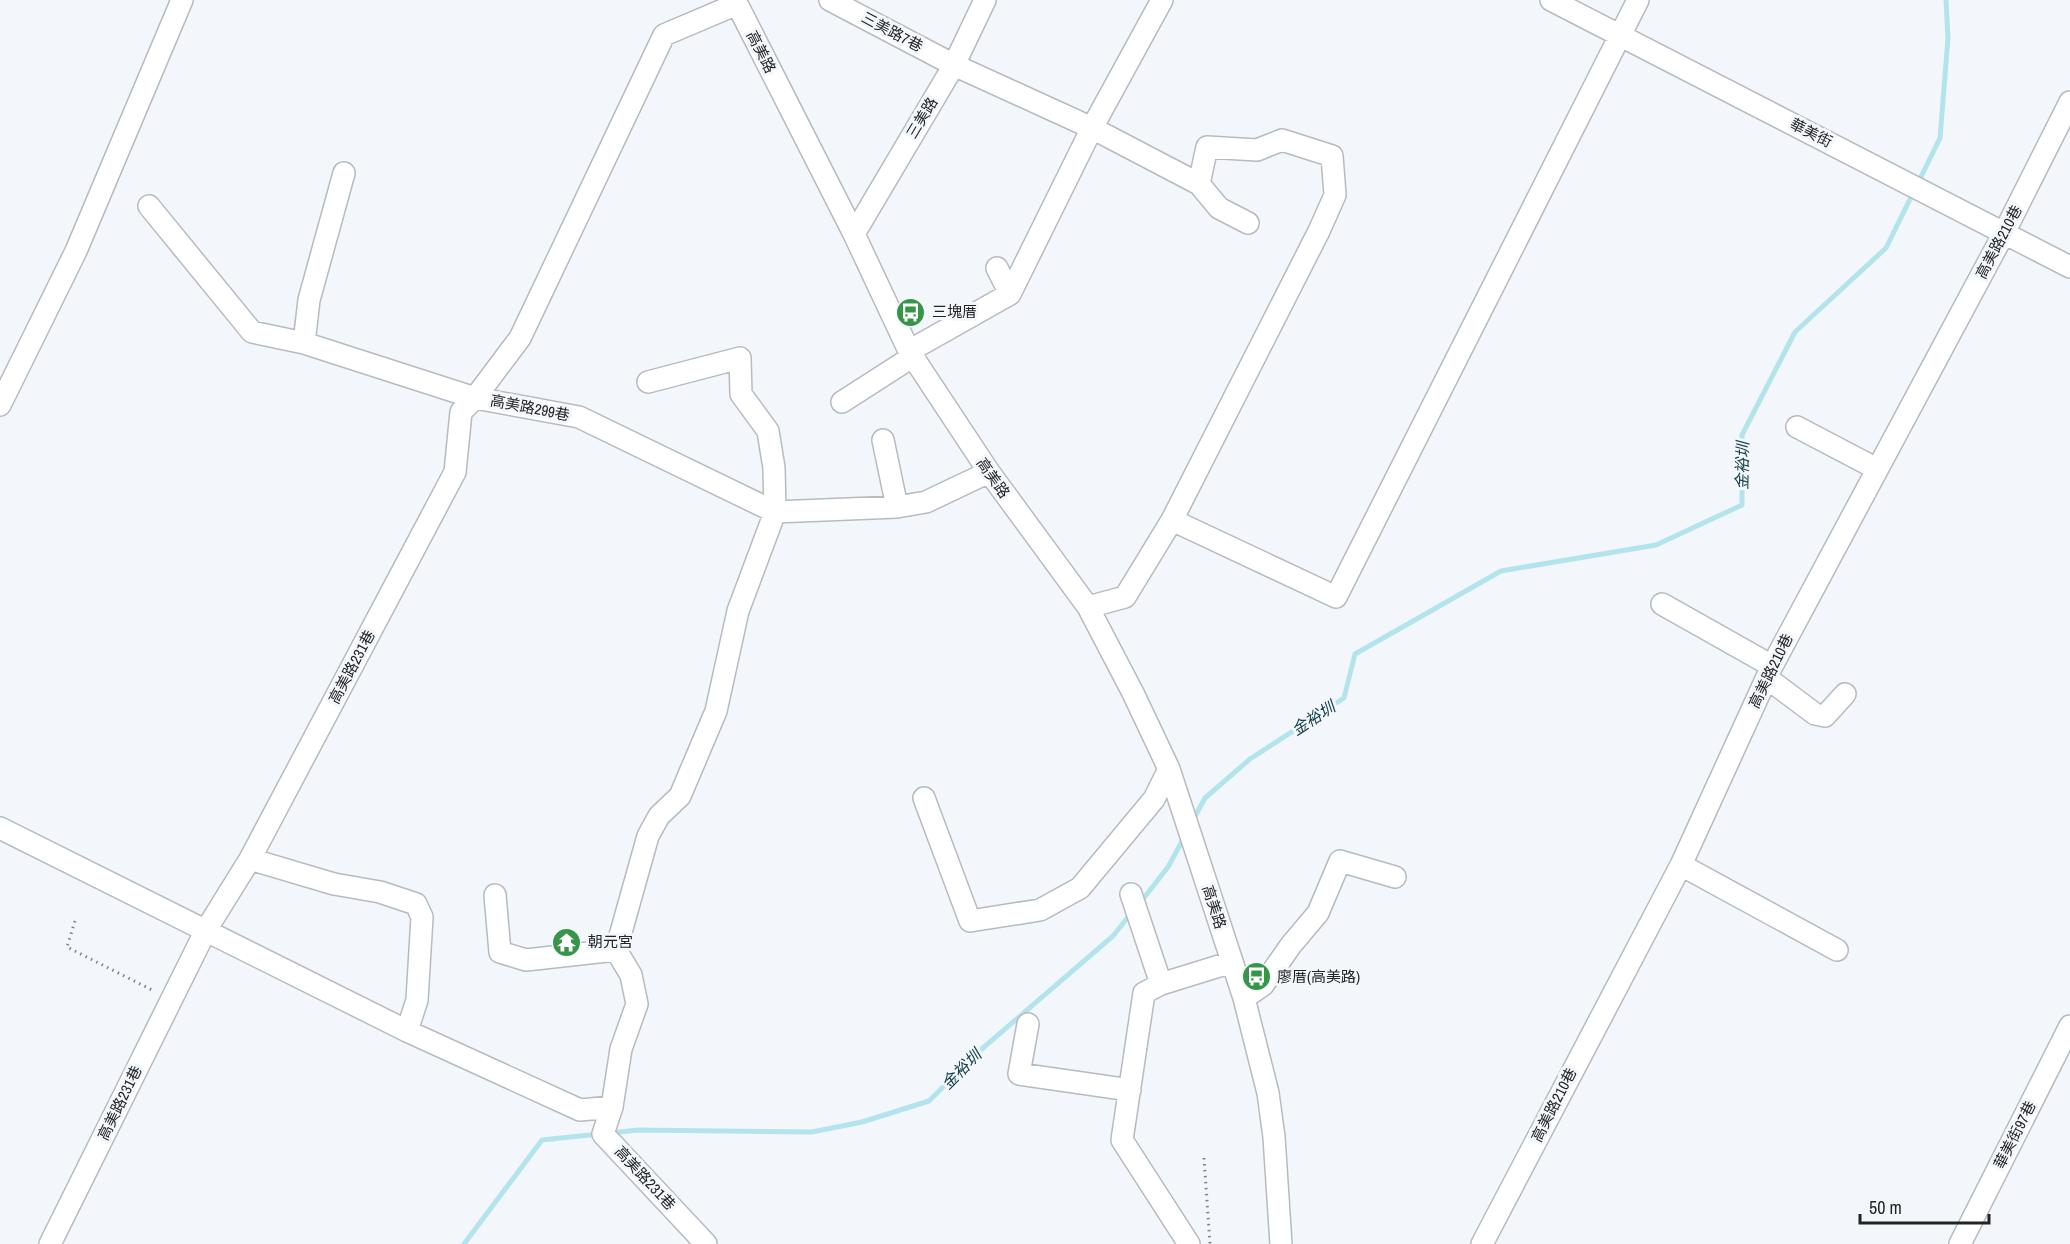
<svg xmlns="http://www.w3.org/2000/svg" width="2070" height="1244" viewBox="0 0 2070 1244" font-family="'Archivo Narrow','Noto Sans TC',sans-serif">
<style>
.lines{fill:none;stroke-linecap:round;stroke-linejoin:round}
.stream{stroke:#b3e4ed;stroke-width:5}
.minor-casing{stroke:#b7babe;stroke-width:24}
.path{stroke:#818486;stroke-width:3;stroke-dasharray:1.5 4.5;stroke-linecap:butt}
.minor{stroke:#fff;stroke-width:21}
.labels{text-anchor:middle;stroke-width:6;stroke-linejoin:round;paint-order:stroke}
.street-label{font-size:15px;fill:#222324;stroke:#f3f7fb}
.poi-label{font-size:15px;fill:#222324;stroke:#f3f7fb;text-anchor:start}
.water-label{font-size:16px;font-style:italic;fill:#154148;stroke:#f3f7fb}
</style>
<rect width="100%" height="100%" fill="#f3f7fb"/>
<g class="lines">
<!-- stream -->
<path class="stream" d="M1917,185L1940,138L1948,38L1946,0
M1193,820L1205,798L1250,759L1344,698L1355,654L1501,571L1656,545L1742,505V435L1795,332L1886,248L1913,193
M1140,903L1168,867L1185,836
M611,1133L638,1130L812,1132L862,1122L929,1101L976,1054L1113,936L1132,912
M464,1244L542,1140L599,1134"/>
<defs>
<path id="minor" d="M735,0L854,234L909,351L989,472L1088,607L1133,693L1169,769L1244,998L1268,1093L1274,1137L1281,1244
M830,0L954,65L1092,128L1199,184L1207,147L1257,150L1282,140L1332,156L1335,195L1319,231L1172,520L1125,597L1088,607
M1551,0L2070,267
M1199,184L1219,208L1248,223
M149,206L252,332L304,343L475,398L579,417L775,512L897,507L926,502L989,472
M854,234L954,65L985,0
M997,268L1010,294
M304,343L309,300L344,173
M909,351L1010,294L1092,128L1162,0
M648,382L740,358L741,394L768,431L774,468L775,512L738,611L716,711L680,796L659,816L648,836L616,950L631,975L637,1004L621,1049L612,1107L603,1134L706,1244
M842,402L912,357
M0,405L76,251L182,0
M1797,427L1877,469
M883,440L897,507
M1172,520L1336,597L1638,0
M1662,604L1772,666
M1767,678L1815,714L1825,716L1845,694
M924,798L970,921L1040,910L1080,888L1154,799L1169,769
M0,828L407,1031L580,1110L612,1107
M250,859L334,884L380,892L416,904L422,917L417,1000L407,1031
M1681,865L1837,950
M1131,894L1161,984
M495,895L500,952L526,960L616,950
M1244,998L1263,985L1291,945L1318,913L1340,861L1395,877
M1028,1024L1019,1074L1130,1090
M50,1244L206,930L250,859L455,472L461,412L475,398L520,338L664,35L737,4
M1189,1244L1122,1140L1144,993L1161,984L1232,962
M1482,1244L1681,865L1772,666L2004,233L2070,102
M1960,1244L2070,1026"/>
</defs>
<!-- minor casing -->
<use href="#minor" class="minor-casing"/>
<!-- path -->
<path class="path" d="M75,921L67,947L154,991
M1204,1158L1210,1244"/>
<!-- minor -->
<use href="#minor" class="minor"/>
</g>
<!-- icons -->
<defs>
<symbol id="bus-disc" viewBox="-11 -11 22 22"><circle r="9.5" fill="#369548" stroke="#f3f7fb"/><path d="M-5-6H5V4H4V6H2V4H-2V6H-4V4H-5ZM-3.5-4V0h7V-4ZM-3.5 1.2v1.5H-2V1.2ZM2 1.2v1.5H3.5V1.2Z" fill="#fff"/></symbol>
<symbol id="temple-disc" viewBox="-11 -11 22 22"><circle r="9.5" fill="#369548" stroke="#f3f7fb"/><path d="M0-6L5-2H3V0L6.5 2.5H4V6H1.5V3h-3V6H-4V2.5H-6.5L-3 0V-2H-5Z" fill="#fff"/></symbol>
</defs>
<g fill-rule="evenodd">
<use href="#bus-disc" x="894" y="296" width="33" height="33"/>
<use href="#temple-disc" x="550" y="926" width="33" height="33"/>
<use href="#bus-disc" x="1240" y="960" width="33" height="33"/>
</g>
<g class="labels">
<!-- street labels -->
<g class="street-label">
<text transform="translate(892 32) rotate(28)" y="5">三美路7巷</text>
<text transform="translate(761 52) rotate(63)" y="5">高美路</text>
<text transform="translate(922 118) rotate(-59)" y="5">三美路</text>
<text transform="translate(1811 133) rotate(27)" y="5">華美街</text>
<text transform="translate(1999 242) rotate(-62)" y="5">高美路210巷</text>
<text transform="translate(530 408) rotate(11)" y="5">高美路299巷</text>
<text transform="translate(993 478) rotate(55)" y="5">高美路</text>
<text transform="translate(352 667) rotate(-62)" y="5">高美路231巷</text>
<text transform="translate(1771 671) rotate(-64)" y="5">高美路210巷</text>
<text transform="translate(1214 907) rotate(72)" y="5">高美路</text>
<text transform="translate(120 1103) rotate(-64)" y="5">高美路231巷</text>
<text transform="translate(1554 1105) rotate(-63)" y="5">高美路210巷</text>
<text transform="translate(2015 1135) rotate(-63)" y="5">華美街97巷</text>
<text transform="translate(645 1178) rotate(47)" y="5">高美路231巷</text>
</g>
<!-- poi labels -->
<g class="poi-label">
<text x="932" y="317">三塊厝</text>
<text x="588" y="947">朝元宮</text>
<text x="1277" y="982">廖厝(高美路)</text>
</g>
<!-- water labels -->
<g class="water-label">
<text transform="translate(1742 466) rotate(-89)" y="6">金裕圳</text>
<text transform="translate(1313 718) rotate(-33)" y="6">金裕圳</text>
<text transform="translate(961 1069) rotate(-45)" y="6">金裕圳</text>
</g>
</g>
<!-- scale -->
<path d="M1860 1214v9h129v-9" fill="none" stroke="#222324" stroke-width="3"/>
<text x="1869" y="1214" font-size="18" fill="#222324" stroke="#f3f7fb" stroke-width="4.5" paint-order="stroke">50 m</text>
</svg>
